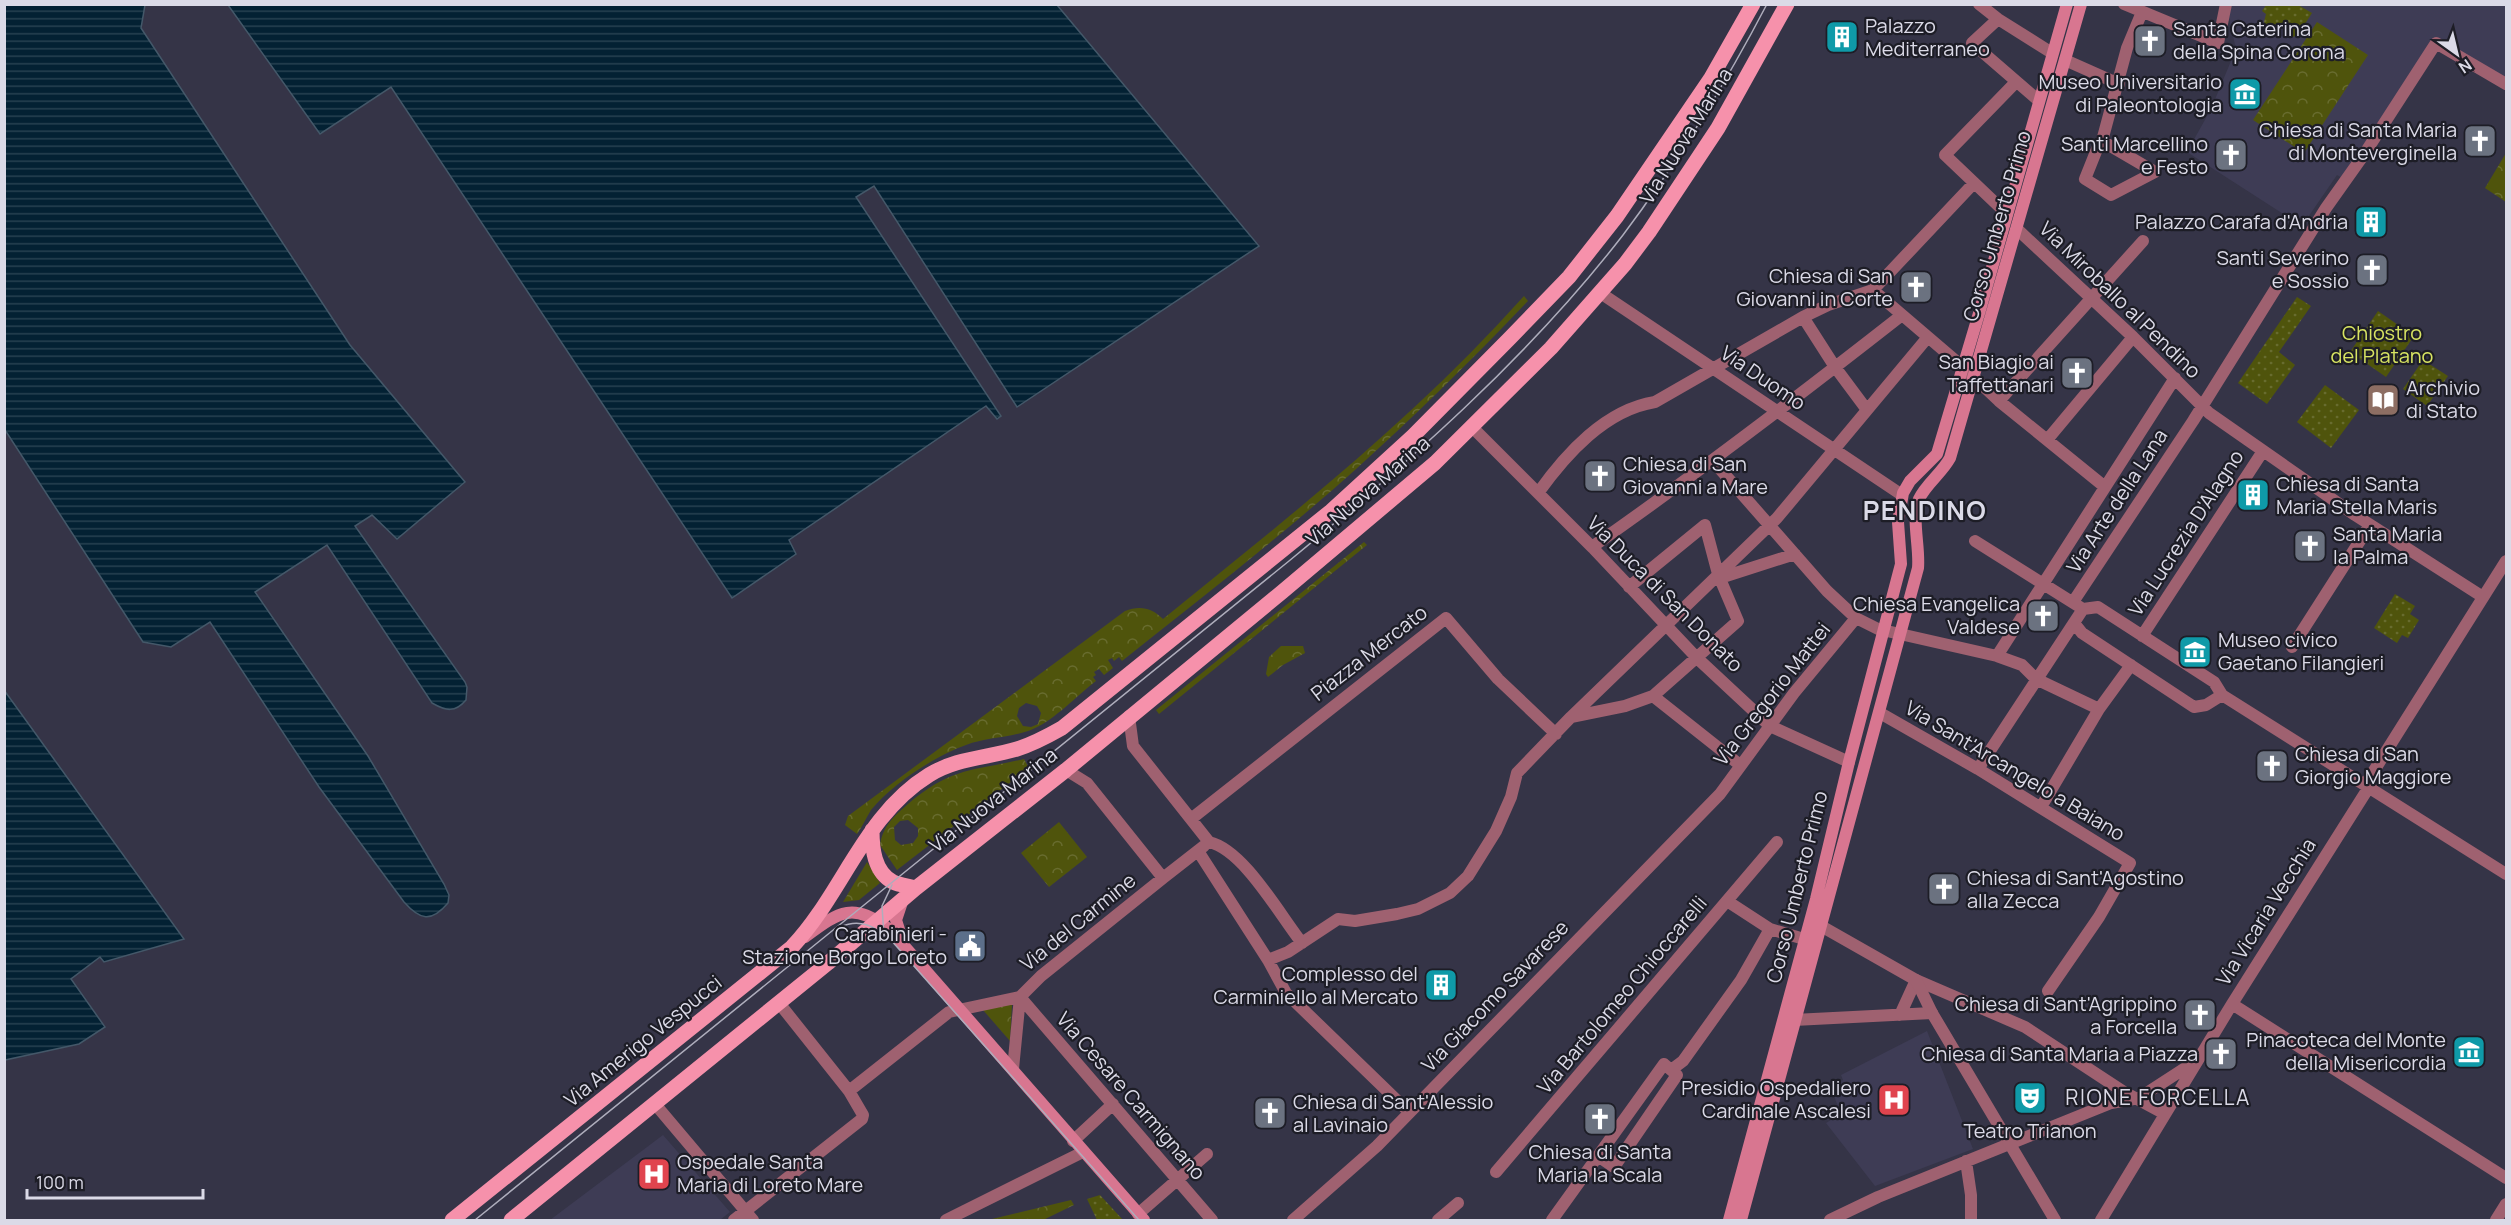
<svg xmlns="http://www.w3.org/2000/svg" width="2511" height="1225" viewBox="0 0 2511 1225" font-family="Manrope,sans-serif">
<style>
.built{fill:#3e3c55}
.grass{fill:url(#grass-dots)}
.park{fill:url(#park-crowns);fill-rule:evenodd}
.water{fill:url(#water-rules);stroke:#445869;stroke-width:1.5}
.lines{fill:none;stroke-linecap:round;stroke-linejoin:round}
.minor{stroke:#9f6170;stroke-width:12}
.tertiary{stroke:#9f6170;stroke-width:12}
.secondary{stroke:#d87690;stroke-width:12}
.primary{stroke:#f691ab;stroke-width:15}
.tram{stroke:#aeadbc;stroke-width:1.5}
.labels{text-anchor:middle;stroke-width:4.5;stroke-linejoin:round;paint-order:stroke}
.poi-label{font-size:20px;fill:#dbdae7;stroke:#1d1d26;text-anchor:end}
.street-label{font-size:20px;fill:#dbdae7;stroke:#1d1d26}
.park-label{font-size:20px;fill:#d8e462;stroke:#1d1d26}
.neighbourhood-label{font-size:21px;letter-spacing:1.5px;fill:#dbdae7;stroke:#1d1d26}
.district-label{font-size:26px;font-weight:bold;letter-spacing:1.5px;fill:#dbdae7;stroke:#1d1d26}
</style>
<defs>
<pattern id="grass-dots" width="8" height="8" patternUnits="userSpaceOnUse" patternTransform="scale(1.5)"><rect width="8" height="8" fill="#4f540c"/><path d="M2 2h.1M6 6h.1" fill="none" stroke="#686c2f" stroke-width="1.8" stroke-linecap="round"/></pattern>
<pattern id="park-crowns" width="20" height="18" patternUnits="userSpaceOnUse" patternTransform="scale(1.5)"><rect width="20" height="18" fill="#4f540c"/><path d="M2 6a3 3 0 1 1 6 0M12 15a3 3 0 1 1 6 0" fill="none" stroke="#686c2f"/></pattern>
<pattern id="water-rules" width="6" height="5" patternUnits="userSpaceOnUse" patternTransform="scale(1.5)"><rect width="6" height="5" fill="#032133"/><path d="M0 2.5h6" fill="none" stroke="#274151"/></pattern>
</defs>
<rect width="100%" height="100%" fill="#353447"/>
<!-- built -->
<path class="built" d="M2231,5H2506V83L2435,41L2344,179L2337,175L2302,226L2187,152L2211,109L2236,49L2229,18Z
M1927,1031L1973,1149L1875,1186L1826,1123L1841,1114L1830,1086L1843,1080L1841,1075Z
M663,1135L730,1212L720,1220H550Z"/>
<!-- grass -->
<path class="grass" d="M2298,5L2312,13L2298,35L2290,38L2282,26L2276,24L2270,30L2264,22L2266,14L2262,11L2266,5Z
M2297,297L2311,306L2279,352L2295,365L2267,404L2238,383Z
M2378,311L2414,336L2386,377L2350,352Z
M2423,360L2448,376L2427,406L2403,389Z
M2325,385L2359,410L2331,448L2297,422Z
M2395,594L2415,606L2410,614L2419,620L2408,638L2402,635L2397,643L2374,628Z
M1100,1195L1123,1220H1097L1087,1199Z"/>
<!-- park -->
<path class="park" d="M2317,22L2368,55L2304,153L2253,120Z
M2506,153V202L2485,188Z
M1524,296L1528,301C1472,360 1415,416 1355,470C1280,537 1200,599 1122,661L1119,657L1114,661L1112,658L1108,660L1113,668L1104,675L1099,669L1094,672L1096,675L1093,677L1096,681C1076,696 1056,719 1033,729C1012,738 987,737 966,745C935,756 892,784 871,810C866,818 862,827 857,834L845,825L848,816L1125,611C1140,605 1152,608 1163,619C1289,517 1416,417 1524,296ZM1026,703L1037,706L1041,713L1038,724L1031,727L1023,726L1017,716L1019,708Z
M1364,542L1367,545L1159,714L1156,710Z
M1281,646H1303L1305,653L1283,665L1268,677L1266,674L1269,657Z
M1024,759L1029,768L897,870L880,845C883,826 893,817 908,804C951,767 973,771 1024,759ZM908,820L918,828V836L913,843L901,845L895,840L894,827L900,821Z
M1059,822L1087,857L1049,887L1021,853Z
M867,862L880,883L859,900L843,902Z
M1012,1004L1010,1041L983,1010Z
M1071,1200L1074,1205L1043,1220L992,1219Z"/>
<!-- water -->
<path class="water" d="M5,4L145,5L141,28L350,345L465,482L397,539L372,515L355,526L465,682L467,687L466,700C455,713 446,711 432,703L327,545L255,592L368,756L444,884L449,895L448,903C431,923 420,920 404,902L319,787L210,622L171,647L143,642L5,430Z
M228,5H1057L1259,246L1017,407L874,186L856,197L1001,416L997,419L986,406L789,540L796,554L732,598L391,87L320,134Z
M4,690L184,939L104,962L100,957L71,979L105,1027L79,1044L5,1060Z"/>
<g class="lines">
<!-- minor -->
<path class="minor" d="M1979,4L1998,19L2052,53
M2124,4L2218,43L2226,4
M2142,12L2127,48L2102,141L2099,144L2085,179L2111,195L2155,172
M1998,19L1972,43L2039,101
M2065,60L2119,84
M2102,141L2155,172
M2007,214L1945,155L2016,82
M2017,229L2133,337L2209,413L2355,515L2483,597
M1873,290L1963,367L1999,401L2105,487
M1602,294L1902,495
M1803,317L1835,367L1867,410
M1999,401L2143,241
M1472,427L1592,547L1697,658L1770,726L1849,762
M2047,440L2133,337
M1713,461L1827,591L1856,618L1878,629L1997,656L2022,665L2036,679L2099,709
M1538,493C1566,454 1605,410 1655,402L1803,317L1828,305L1873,290L1974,183
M1975,541L2083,609L2098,607L2214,682L2222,695L2506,874
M1592,547C1698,473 1800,395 1902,315
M1720,578L1795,554
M2073,602L2193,421L2326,208L2365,153L2436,43L2506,84
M2074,623L2082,633L2194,707L2206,705L2222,695
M2142,636L2263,451
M2292,647L2370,525
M1997,656L2175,378
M1653,696L1740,765
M1880,713L1978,769L2130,863L2099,917L2048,991
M1129,716L1133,746L1209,842C1244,850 1279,914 1302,943
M1571,717L1625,706L1653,696L1738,621L1718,574L1705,525L1629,587
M1978,769L2083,609
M1066,770L1087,783L1163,878L1204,846
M2365,785L2506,561
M2041,807L2099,709L2131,665
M1191,819L1446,618L1498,679L1556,734
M1198,851L1268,960L1286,993L1409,1112
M1727,901L1770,929L1804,939
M1268,960L1288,952L1338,919L1355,921L1397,914L1418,909L1450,893L1468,876L1496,831L1511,797L1517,773L1571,717L1777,518L1928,337
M1020,997L1212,1220
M1020,997L1041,976L1163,878
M2232,1004L2506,1178
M1900,1015L1916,980L2025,1027L2124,1092L2165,1114
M1794,1020L1932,1013
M1664,1064L1677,1075L1614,1167L1598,1156Z
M1013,1069L1020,997
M1671,1070L1683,1061L1741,980L1770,929
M849,1091L949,1012L1020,997
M655,1104L753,1220
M1073,1141L1113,1104
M1966,1161L1971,1195V1220
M1496,1172L1777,842
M1138,1214L1207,1154
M734,1220L862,1119L863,1115L849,1091L779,1003
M946,1220L1083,1152
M1293,1220L1377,1146L1720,794L1794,693L1856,618
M1438,1220L1458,1203
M1552,1220L1598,1156
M1830,1220L1878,1197L2111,1103L2139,1098L2196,1061
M2101,1220L2232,1004L2369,787
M2496,1220L2506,1204"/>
<!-- tertiary -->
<path class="tertiary" d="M1821,926L1916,980L1932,1013L2055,1220"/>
<!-- secondary -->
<path class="secondary" d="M805,937C840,911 853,901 891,931L1144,1220
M902,939L896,920L903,899
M1729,1220L1816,899L1849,762L1901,564L1898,522L1903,493L1910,481L1937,454L1980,310L2067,4
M1741,1220L1918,568C1920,546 1911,519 1919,499C1926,484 1942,473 1950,458L2081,4"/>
<!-- primary -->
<path class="primary" d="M872,830C872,848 874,872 893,882C899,885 909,886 916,888
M452,1220L792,947C843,893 864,815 929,775C956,758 987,758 1017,749C1033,744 1048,736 1062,728L1331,511L1413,436L1510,338L1569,277L1617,216L1711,78L1753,4
M511,1220L828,963L916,888L1066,770L1282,592L1435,463L1551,348L1625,264L1649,232L1718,128L1787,4"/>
<!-- tram -->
<path class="tram" d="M840,927C860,918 874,926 890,939L1139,1220
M884,936L882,906L892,885
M475,1220L1289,561C1409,462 1528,358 1623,235C1675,166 1727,81 1767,4"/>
</g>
<!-- icons -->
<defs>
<symbol id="building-square" viewBox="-11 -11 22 22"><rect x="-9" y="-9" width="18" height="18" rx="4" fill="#0f9aa8" stroke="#1d1d26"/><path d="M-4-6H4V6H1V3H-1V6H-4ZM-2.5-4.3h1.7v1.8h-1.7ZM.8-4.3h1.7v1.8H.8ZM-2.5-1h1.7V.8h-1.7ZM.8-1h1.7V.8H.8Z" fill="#fff"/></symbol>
<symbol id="church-square" viewBox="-11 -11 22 22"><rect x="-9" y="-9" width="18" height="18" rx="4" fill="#6b7280" stroke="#1d1d26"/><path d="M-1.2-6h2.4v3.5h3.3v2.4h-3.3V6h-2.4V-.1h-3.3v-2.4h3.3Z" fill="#fff"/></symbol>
<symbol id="museum-square" viewBox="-11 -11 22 22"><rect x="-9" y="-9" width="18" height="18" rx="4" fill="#0f9aa8" stroke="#1d1d26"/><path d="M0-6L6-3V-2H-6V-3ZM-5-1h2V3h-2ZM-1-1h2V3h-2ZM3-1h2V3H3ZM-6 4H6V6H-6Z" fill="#fff"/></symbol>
<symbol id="library-square" viewBox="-11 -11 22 22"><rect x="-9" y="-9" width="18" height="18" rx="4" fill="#8d6e63" stroke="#1d1d26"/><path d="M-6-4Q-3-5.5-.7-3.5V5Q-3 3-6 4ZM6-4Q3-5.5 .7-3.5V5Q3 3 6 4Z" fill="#fff"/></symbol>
<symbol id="civic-square" viewBox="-11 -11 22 22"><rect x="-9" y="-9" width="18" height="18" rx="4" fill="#5c6f8a" stroke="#1d1d26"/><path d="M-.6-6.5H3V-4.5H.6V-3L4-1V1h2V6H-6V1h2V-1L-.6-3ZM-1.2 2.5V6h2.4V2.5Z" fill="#fff"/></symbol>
<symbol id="theatre-square" viewBox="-11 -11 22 22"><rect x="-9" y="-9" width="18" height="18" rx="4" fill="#0f9aa8" stroke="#1d1d26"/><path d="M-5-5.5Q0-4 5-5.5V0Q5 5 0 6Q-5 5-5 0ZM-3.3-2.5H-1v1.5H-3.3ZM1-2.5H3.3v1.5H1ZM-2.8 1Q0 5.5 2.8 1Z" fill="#fff"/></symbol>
<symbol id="hospital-square" viewBox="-11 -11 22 22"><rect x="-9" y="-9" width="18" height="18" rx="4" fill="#e0444e" stroke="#1d1d26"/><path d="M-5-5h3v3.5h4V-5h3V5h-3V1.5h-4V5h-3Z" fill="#fff"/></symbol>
</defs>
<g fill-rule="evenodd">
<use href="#building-square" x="1823" y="18" width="38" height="38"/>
<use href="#church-square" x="2131" y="22" width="38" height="38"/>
<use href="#museum-square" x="2226" y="75" width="38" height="38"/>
<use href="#church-square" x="2461" y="122" width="38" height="38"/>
<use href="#church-square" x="2212" y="136" width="38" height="38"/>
<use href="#building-square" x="2352" y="203" width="38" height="38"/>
<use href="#church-square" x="2353" y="251" width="38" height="38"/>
<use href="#church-square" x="1897" y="268" width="38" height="38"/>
<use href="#church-square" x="2058" y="354" width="38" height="38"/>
<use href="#library-square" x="2364" y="381" width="38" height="38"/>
<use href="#church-square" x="1581" y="457" width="38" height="38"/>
<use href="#building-square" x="2234" y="476" width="38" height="38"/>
<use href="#church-square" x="2291" y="527" width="38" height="38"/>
<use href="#church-square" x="2024" y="597" width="38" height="38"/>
<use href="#museum-square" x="2176" y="633" width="38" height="38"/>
<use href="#church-square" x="2253" y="747" width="38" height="38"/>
<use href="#church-square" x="1925" y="870" width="38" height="38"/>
<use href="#civic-square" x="951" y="927" width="38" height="38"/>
<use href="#building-square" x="1422" y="966" width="38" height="38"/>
<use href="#church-square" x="2181" y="996" width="38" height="38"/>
<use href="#museum-square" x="2450" y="1033" width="38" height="38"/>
<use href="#church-square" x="2202" y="1035" width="38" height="38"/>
<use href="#theatre-square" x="2011" y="1079" width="38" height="38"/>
<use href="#hospital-square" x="1875" y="1081" width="38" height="38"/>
<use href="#church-square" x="1251" y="1094" width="38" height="38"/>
<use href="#church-square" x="1581" y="1100" width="38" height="38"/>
<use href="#hospital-square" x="635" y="1155" width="38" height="38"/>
</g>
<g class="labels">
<!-- poi labels -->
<g class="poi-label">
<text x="1865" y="33" text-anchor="start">Palazzo<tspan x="1865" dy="23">Mediterraneo</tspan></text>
<text x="2173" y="36" text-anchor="start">Santa Caterina<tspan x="2173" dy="23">della Spina Corona</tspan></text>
<text x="2222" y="89">Museo Universitario<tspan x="2222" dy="23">di Paleontologia</tspan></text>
<text x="2457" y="137">Chiesa di Santa Maria<tspan x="2457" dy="23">di Monteverginella</tspan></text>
<text x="2208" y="151">Santi Marcellino<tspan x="2208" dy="23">e Festo</tspan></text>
<text x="2348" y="229">Palazzo Carafa d'Andria</text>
<text x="2349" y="265">Santi Severino<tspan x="2349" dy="23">e Sossio</tspan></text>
<text x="1893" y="283">Chiesa di San<tspan x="1893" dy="23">Giovanni in Corte</tspan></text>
<text x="2054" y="369">San Biagio ai<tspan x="2054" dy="23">Taffettanari</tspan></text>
<text x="2406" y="395" text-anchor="start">Archivio<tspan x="2406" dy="23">di Stato</tspan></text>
<text x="1623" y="471" text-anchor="start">Chiesa di San<tspan x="1623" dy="23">Giovanni a Mare</tspan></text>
<text x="2276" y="491" text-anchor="start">Chiesa di Santa<tspan x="2276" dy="23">Maria Stella Maris</tspan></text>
<text x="2333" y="541" text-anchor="start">Santa Maria<tspan x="2333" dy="23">la Palma</tspan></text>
<text x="2020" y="611">Chiesa Evangelica<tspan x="2020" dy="23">Valdese</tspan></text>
<text x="2218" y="647" text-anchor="start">Museo civico<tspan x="2218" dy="23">Gaetano Filangieri</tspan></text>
<text x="2295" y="761" text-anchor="start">Chiesa di San<tspan x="2295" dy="23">Giorgio Maggiore</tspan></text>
<text x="1967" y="885" text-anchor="start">Chiesa di Sant'Agostino<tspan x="1967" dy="23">alla Zecca</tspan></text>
<text x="947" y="941">Carabinieri -<tspan x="947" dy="23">Stazione Borgo Loreto</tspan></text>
<text x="1418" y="981">Complesso del<tspan x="1418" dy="23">Carminiello al Mercato</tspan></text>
<text x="2177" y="1011">Chiesa di Sant'Agrippino<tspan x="2177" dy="23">a Forcella</tspan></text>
<text x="2446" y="1047">Pinacoteca del Monte<tspan x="2446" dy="23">della Misericordia</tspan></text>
<text x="2198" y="1061">Chiesa di Santa Maria a Piazza</text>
<text x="1871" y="1095">Presidio Ospedaliero<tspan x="1871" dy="23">Cardinale Ascalesi</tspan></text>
<text x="1293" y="1109" text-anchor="start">Chiesa di Sant'Alessio<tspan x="1293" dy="23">al Lavinaio</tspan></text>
<text x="2030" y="1138" text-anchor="middle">Teatro Trianon</text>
<text x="1600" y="1159" text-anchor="middle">Chiesa di Santa<tspan x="1600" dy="23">Maria la Scala</tspan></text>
<text x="677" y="1169" text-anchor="start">Ospedale Santa<tspan x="677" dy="23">Maria di Loreto Mare</tspan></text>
</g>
<!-- street labels -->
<g class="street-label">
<text transform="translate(1686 136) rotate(-58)" y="7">Via Nuova Marina</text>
<text transform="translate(1997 226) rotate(-74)" y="7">Corso Umberto Primo</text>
<text transform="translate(2120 300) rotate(44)" y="7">Via Miroballo al Pendino</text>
<text transform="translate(1763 378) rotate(34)" y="7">Via Duomo</text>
<text transform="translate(1368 491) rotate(-41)" y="7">Via Nuova Marina</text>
<text transform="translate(2117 501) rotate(-57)" y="7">Via Arte della Lana</text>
<text transform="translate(2186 533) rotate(-57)" y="7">Via Lucrezia D'Alagno</text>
<text transform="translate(1665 594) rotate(45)" y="7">Via Duca di San Donato</text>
<text transform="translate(1369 653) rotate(-38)" y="7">Piazza Mercato</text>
<text transform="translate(1772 694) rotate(-52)" y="7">Via Gregorio Mattei</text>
<text transform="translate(2015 771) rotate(31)" y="7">Via Sant'Arcangelo a Baiano</text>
<text transform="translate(993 800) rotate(-38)" y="7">Via Nuova Marina</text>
<text transform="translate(1797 887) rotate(-76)" y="7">Corso Umberto Primo</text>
<text transform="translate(2266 912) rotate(-58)" y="7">Via Vicaria Vecchia</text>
<text transform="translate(1078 922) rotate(-39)" y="7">Via del Carmine</text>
<text transform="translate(1622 995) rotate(-50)" y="7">Via Bartolomeo Chioccarelli</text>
<text transform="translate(1495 996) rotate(-46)" y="7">Via Giacomo Savarese</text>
<text transform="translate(643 1041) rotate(-39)" y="7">Via Amerigo Vespucci</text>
<text transform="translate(1131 1096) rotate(49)" y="7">Via Cesare Carmignano</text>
</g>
<!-- park labels -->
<g class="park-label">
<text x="2382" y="340">Chiostro<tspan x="2382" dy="23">del Platano</tspan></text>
</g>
<!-- neighbourhood labels -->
<g class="neighbourhood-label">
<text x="2158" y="1105">RIONE FORCELLA</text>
</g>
<!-- district labels -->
<g class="district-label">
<text x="1925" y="520">PENDINO</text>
</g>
</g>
<!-- border -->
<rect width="2511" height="1225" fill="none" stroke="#dbdae7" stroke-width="12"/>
<!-- north arrow -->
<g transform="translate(2457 54) rotate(146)" stroke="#1d1d26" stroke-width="4.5" paint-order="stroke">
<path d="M0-4.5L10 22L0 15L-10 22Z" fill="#dbdae7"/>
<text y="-9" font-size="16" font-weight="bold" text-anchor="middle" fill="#dbdae7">N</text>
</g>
<!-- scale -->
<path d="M27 1189v9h176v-9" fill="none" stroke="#dbdae7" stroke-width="3"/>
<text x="36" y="1189" font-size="18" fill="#dbdae7" stroke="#1d1d26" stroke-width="4.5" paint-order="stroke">100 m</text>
</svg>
